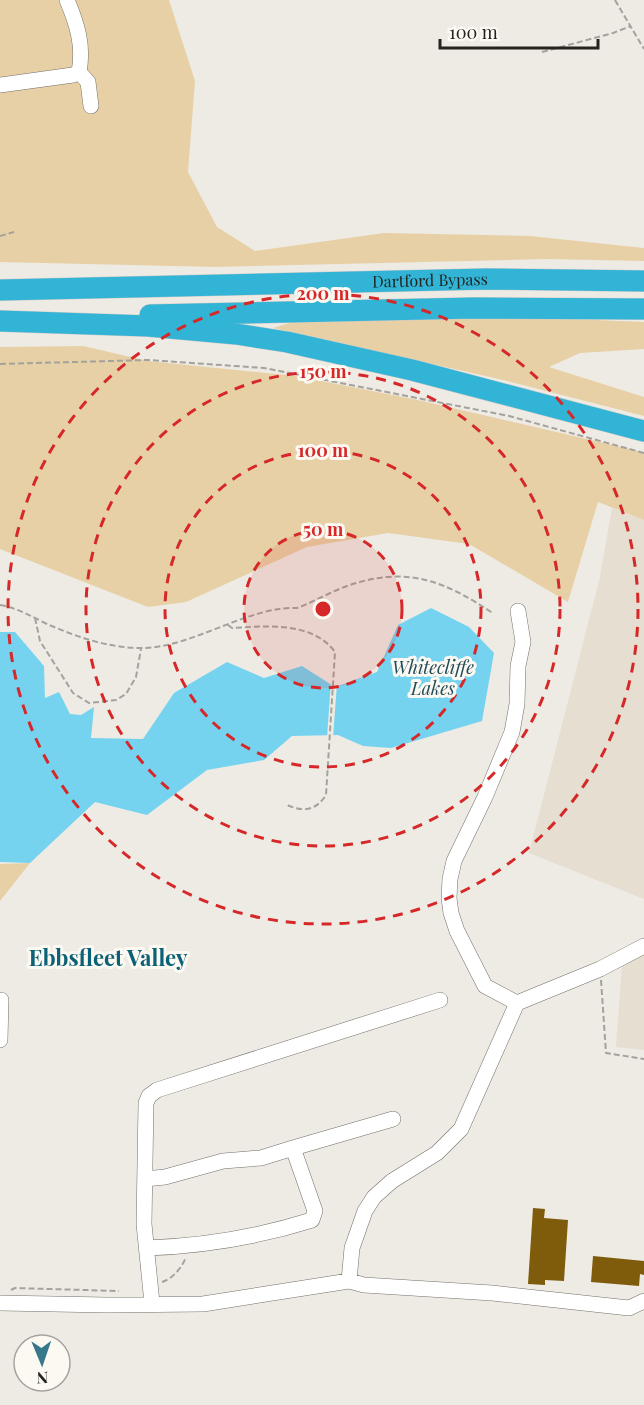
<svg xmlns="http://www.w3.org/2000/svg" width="644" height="1405" viewBox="0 0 644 1405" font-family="'Playfair Display',serif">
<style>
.built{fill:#e5ded1}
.green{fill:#e7d0a6}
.water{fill:#75d3f0}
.pier{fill:#eeebe4}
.building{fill:#7e5c0b}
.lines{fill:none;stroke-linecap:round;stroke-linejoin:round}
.minor-casing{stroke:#73706a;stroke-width:16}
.highway-casing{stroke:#cacac9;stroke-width:22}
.path{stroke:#a4a29c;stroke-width:2;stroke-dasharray:6 3;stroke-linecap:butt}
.minor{stroke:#fff;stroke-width:15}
.highway{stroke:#31b4d6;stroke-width:21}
.ring{fill:none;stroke:#d62828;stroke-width:3;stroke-dasharray:10 8}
.labels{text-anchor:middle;stroke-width:6;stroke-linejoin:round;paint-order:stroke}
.street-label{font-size:16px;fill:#242320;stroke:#fcf8f2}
.water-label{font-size:18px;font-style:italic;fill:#214c58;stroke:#fcf8f2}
.district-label{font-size:22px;font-weight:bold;fill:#0b6276;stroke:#fcf8f2}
.centre{fill:#d62828;stroke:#fcf8f2;stroke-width:3}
.ring-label{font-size:18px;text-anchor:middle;font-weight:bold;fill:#d62828;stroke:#fcf8f2;stroke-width:6;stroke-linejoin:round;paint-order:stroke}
</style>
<rect width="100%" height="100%" fill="#eeebe4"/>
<!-- built -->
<path class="built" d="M612,508L644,520V899L529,853L600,577Z
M644,953V1050L616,1047L622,965Z"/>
<!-- green -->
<path class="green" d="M0,0H169L195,81L188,172L217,227L255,251L384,233L530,236L644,248V261L547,259L216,267L0,262Z
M436,319H572L644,322V349L580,353L549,367L644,397V416L503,380L273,328L296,321Z
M83,346L148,361L296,376L418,400L634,450L644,453V520L598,502L568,602L469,544L388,533L307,547L186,602L148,607L0,549V347Z
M30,863L0,901V864Z"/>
<!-- water -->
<path class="water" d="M431,608L469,627L494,653L482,721L391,748L363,746L338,735L292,736L264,760L207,770L147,815L95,802L30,863L0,862V632H15L44,666L45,698L59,692L70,714L81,715L94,707L91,738L143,739L174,693L227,662L264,678L302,666L335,687L377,672L398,625Z"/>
<!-- pier -->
<path class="pier" d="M331,681L337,683L333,738H327Z"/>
<!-- building -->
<path class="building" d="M533,1208L545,1209L544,1218L568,1220L564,1281L545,1280V1285L528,1284Z
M593,1256L644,1261V1275L640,1274L639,1286L591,1282Z"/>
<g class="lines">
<defs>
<path id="minor" d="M79,72L88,82L91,106
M0,85L73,75L79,72C84,45 77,24 67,0
M517,1003L485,986L457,931L451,913L449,898L450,879L454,861L485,797L512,732L517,704L518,666L523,642L518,611
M0,1040L1,1000
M293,1148L393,1119
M145,1179L165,1177L223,1161L261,1158L293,1148L315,1211L312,1220C258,1237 203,1246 147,1248
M349,1281L352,1248L365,1211L374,1197L392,1181L437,1153L461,1129L517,1003L600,969L644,946
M0,1303L107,1305L203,1304L349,1281L364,1285L492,1293L629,1308L644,1301
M152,1303L144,1224L146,1103L149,1096L157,1090L440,1000"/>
<g id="highway">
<path id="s1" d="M0,290L486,279L644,281"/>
<path d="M150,315L473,308L644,309"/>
<path d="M0,321L148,326L236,334L287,342L412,370L644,431"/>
</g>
</defs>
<!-- minor casing -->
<use href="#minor" class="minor-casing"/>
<!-- highway casing -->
<use href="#highway" class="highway-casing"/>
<!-- path -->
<path class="path" d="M615,0L644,49
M542,52L613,33L631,26
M0,236L14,232
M0,364L148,360L264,368L509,416L644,453
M0,605C17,608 31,616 47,624C77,637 111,649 145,648C195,646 249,606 297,608C314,602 330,592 347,586C407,565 445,581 494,614
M35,618L40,641L61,674L73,693L89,703L116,700L126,694L136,677L141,649
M228,625L232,628C266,626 312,621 335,652L326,795C315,812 302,812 285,804
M601,980L606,1053L644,1059
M162,1282C172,1279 182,1268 186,1257
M11,1290L15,1288L119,1291"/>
<!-- minor -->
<use href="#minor" class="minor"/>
<!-- highway -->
<use href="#highway" class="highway"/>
</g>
<!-- distance rings -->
<circle cx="323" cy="609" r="79" fill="#d62828" fill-opacity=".12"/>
<g class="ring">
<circle cx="323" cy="609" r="79"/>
<circle cx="323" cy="609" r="158"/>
<circle cx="323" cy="609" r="237"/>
<circle cx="323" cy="609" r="315"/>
</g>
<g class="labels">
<!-- street labels -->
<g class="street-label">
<text dy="6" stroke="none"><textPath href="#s1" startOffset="430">Dartford Bypass</textPath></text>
</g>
<!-- water labels -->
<g class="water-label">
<text x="433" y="674">Whitecliffe<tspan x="433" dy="21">Lakes</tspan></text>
</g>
<!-- district labels -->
<g class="district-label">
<text x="108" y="966">Ebbsfleet Valley</text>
</g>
</g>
<circle cx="323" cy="609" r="9" class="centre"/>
<g class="ring-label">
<text x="323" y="300">200 m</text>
<text x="323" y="378">150 m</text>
<text x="323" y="457">100 m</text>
<text x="323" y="536">50 m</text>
</g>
<!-- north arrow -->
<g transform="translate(42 1363) rotate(178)"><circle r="28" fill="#fcf8f2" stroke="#a6a39e" stroke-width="1.5"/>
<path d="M0-4.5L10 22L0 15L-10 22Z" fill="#36778a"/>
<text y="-9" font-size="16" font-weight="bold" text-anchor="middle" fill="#242320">N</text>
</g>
<!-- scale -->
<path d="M440 39v9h158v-9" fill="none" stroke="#242320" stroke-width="3"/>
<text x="449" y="39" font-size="18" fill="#242320" stroke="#fcf8f2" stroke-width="4.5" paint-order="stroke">100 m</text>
</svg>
